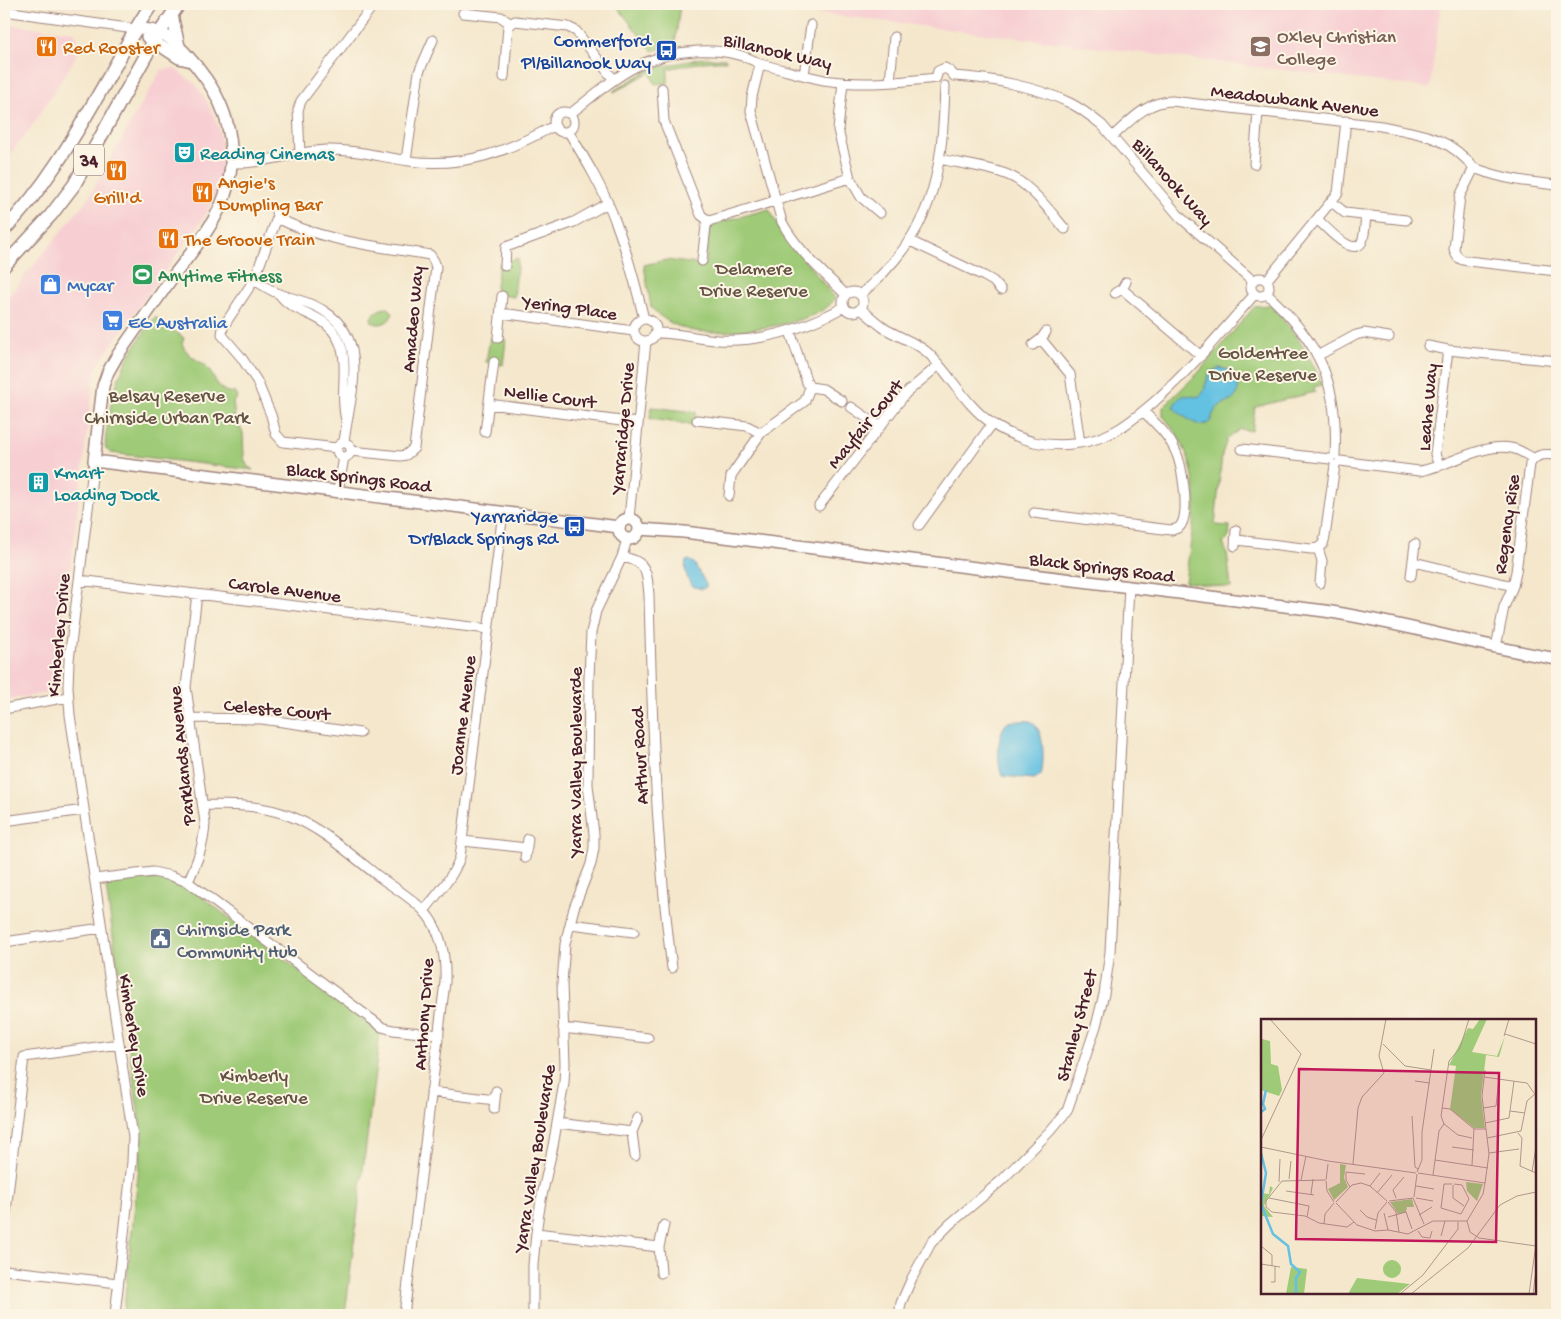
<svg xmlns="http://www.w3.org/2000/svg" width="1561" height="1319" viewBox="0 0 1561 1319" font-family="'Gochi Hand',sans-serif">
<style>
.built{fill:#f7cfd3}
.green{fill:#9fca77;stroke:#747451}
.water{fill:#64c1e2;stroke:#577086}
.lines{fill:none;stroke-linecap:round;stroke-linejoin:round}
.minor-casing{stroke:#9f837c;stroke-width:11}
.major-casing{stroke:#9f837c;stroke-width:14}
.highway-casing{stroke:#9f837c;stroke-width:15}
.minor{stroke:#fff;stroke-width:9}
.major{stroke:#fff;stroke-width:11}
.highway{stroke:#fff;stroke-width:12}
.labels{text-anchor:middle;stroke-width:4;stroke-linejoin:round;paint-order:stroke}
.shield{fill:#fcf5e5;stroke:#7f5f63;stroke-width:1}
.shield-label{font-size:18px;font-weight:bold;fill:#4a1f2b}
.education-label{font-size:19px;fill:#785e54;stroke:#fcf5e5;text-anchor:start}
.transit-label{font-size:19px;fill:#164399;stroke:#fcf5e5;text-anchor:end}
.food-label{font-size:19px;fill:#c56008;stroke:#fcf5e5;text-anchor:start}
.street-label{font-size:19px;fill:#4a1f2b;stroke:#fcf5e5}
.culture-label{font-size:19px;fill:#0d838f;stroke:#fcf5e5;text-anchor:start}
.park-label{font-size:19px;fill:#645242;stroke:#fcf5e5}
.leisure-label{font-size:19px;fill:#27864d;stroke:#fcf5e5;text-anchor:start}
.shop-label{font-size:19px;fill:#366cbe;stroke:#fcf5e5;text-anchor:start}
.service-label{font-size:19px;fill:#4e5e75;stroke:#fcf5e5;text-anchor:start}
.inset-river{fill:none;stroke:#64c1e2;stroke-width:2.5}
.inset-road{fill:none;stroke:#b0978c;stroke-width:1}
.view{fill:#c2185b;fill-opacity:0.15;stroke:#c2185b;stroke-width:2.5}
.inset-edge{fill:none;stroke:#4a1f2b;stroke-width:2.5}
</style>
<rect width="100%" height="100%" fill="#fcf5e5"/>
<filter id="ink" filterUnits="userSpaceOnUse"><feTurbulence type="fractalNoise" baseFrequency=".02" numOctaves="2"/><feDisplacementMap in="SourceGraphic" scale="10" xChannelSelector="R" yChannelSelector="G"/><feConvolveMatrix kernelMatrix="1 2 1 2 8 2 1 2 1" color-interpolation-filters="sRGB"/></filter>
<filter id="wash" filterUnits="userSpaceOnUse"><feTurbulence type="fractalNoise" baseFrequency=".0096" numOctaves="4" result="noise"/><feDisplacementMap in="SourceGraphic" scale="20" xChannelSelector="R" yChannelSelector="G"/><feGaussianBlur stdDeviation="1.12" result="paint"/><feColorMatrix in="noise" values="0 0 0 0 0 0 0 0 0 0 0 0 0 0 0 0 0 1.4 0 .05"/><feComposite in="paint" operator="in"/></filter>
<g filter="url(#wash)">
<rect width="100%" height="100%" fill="#f4e7cc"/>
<!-- built -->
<path class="built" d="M46,4H103L99,9L68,7Z
M742,4H1441L1430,88Z
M4,24L74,32L81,47L65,75L30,129L4,161Z
M174,68L196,85L206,99L219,128L222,154L219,187L211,206L201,222L111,345L95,370L55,692L4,700V302L87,200L161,70Z"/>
<!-- green -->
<path class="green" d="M615,4H680L675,45L652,51Z
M702,58L726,59V61C706,60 688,65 668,69V83L655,84L650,72L614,92L613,91L650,69Z
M769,209L782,232L835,298C822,326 723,335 694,331C678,328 662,320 651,307L644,265L666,260L705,265L710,225Z
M518,258L514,297L495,294L499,264Z
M1270,305C1293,329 1310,354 1322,385L1314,387L1315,392L1255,407L1252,431L1240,429L1227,439L1222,454L1215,525L1230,526L1229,537L1223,543L1227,553L1231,588L1185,582C1193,517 1210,471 1163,416V407L1198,373L1255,306Z
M388,308L393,313C390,322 381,327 372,322L371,318C375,311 381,308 388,308Z
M155,317L184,338L182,344C189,359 201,360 208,369C215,378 220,395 234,392L237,398L233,402L235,418L243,433L244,458L247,466L253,470L111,453L106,449C104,441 107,431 108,422C114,378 129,352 155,317Z
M490,338L506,340L503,365L486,362Z
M651,407L696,412L694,425L650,419Z
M144,878L186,885L380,1032L345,1315H123L142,1138L106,887L111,882Z"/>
<!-- water -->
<path class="water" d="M1220,368L1232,371C1239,380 1242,392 1232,400C1227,403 1222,403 1217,408C1214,411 1212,417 1210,422C1209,423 1203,425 1201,425C1195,425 1177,412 1173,407C1185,385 1193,403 1202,394C1205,390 1207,377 1210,372Z
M689,560L694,563L706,584V587L702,589L692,586C687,579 684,570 686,561Z
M1021,721C1024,721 1027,720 1029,721C1046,727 1044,762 1041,775L1034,779L1002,776C997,764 996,729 1009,722C1012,721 1018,721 1021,721Z"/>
</g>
<g filter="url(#ink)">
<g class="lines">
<defs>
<path id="minor" d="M4,11L135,29
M463,13L501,17L511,24
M760,64L752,97L751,111L782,222C796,249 825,274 846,295
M804,75L811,25
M954,76C991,78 1037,87 1070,103C1082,109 1092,117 1102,125L1180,217L1253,281
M504,77L508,26L515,21L568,27L576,31L614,80
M936,78L938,71L945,68L951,72L954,76
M843,82L838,130L850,178L861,197L880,213
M890,82L894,37
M662,88L664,121L701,215L709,221L850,178
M554 122a10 10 0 1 1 20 0a10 10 0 1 1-20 0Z
M570,114C591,98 611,79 635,67C671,49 725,43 760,64C782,69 803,76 824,80C861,86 899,82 936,78
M568,131C586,160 604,190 616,223C628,254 636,286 644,319
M1112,137C1130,121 1147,101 1172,101L1381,126C1420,134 1447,135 1474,168
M300,154L298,110L301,101L374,4
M940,159C961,164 998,168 1016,179C1036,192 1050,211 1065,229
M406,160L419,72L433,40
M232,163C264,164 294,152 326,150C354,149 381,157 409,161C466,168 505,152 554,126
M1254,164L1258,111
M1474,168L1460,196L1454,249C1456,257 1459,260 1468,261L1557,271
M1474,168C1503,179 1527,182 1557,185
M1332,202L1345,213L1406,220
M276,211L277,218L254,280L223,327L222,335L241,357L257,381L271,415L276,434L283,442L337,448
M277,218C325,242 378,246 430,255L434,261L436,267L414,448L406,455L400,456L351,451
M1317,219C1325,226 1356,262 1363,239C1365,232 1365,223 1366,215
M910,241L984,276L993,281L1001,290
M702,261L706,226L709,221
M505,266L506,247L574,222L608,203
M1251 287a9 9 0 1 1 18 0a9 9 0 1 1-18 0Z
M254,280C263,285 272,292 282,295C296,299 312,303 324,311C372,341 349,398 344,442
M1267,280L1338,193L1346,121
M1122,289L1201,356
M843 302a10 10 0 1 1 20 0a10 10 0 1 1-20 0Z
M1115,293L1122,289L1126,282
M1267,294C1319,341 1339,384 1335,455
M280,295C292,311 311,312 326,324C357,350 337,387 346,420
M860,295C933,232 942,178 945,86
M861,309C868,315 876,322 884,328C898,337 914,341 927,352C951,374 965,406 993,424C1005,433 1020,438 1034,442C1061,448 1091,444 1115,431C1130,423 1142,412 1154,402C1191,369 1222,331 1255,294
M501,313L634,331
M634 330a11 11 0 1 1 22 0a11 11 0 1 1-22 0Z
M656,333C676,332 697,339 717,340C763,343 805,328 844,307
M498,338L502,296
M1041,339L1070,374L1080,443
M1033,345L1041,339L1046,332
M1428,346L1448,350L1557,361
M1317,356L1356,335L1364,333L1389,337
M810,387L823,389L842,401
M489,404L637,423
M851,407L879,426
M697,420L747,426L761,433
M485,432L494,362
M337 450a7 7 0 1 1 14 0a7 7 0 1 1-14 0Z
M1242,449L1330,459
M94,461L69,660L68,687L70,715L133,1137L132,1162L115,1315
M1340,461L1419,471C1449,467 1489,437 1520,451C1524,453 1529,456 1533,458
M1439,466L1435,454L1448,350
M338,491L344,457
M729,496L731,476L735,470L761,433L805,401L810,387L807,383L790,331
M819,506L906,393L939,365
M1034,513L1171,530C1175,529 1179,529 1181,525C1190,511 1182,464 1175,450C1168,434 1155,423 1143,411
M629,519L646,341
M919,525L992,424
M1237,540L1311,549L1318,548
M1235,546L1236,530
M1318,548L1323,544L1325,537L1335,465
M1318,548L1322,561L1320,583
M622,557C647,561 647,572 649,595C652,720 656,844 672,968
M1414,562L1513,586
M1411,576L1415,544
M79,580L488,629
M1496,647L1504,607L1513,586L1516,572L1530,464C1536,453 1545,454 1557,455
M4,709L68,697
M190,718L262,719L360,733
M204,805C234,805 263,805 290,816C322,828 352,856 378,876C393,887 411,897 424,911C441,930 446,957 445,982L404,1315
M4,821L84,810
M463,841L527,848
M525,858L528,839
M95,879L153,872L171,876L188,882L382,1027L393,1030L439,1035
M188,882C197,862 204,845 205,823L186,687L197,594
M424,911C437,894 453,878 460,857L503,512
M571,924L634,932
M4,942L102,928
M563,1028L648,1038
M431,1092L495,1100
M494,1109L496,1091
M557,1123L632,1132
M635,1156L632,1132L638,1118
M4,1228L24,1057L119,1044
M536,1233L659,1247
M4,1270L118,1283
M661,1273L659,1247L664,1225
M533,1315V1265L536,1233L541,1200L553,1146L564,1083L565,1064L562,984L565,944L574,908L591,864L594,848V834L588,785L589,677L591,633L596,611L622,557L627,539
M899,1315L901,1303L912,1278L931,1243L950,1224L1002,1180L1050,1131L1067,1111L1096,1026L1104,994L1110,952L1129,587"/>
<path id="major" d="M172,15L179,46
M135,29C143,29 151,29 158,32C173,36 197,66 206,79C236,121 240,174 214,219C203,239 188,257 174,275C155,302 136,329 117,356L108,372L103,386L94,461L619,527
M147,37L179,58L192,61
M619 529a10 10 0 1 1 20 0a10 10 0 1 1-20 0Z
M639,529L684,532L1325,611C1403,623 1479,646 1557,659"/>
<path id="highway" d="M4,230C49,184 79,128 111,73C124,50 136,26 152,4
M4,266L51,215L74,185L154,41L179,4"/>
</defs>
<!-- minor casing -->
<use href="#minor" class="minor-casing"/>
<!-- major casing -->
<use href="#major" class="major-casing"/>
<!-- highway casing -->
<use href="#highway" class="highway-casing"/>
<!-- minor -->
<use href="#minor" class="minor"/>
<!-- major -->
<use href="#major" class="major"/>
<!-- highway -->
<use href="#highway" class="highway"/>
</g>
</g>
<!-- icons -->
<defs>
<symbol id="restaurant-square" viewBox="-11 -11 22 22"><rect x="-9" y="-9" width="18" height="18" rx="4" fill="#e8710a" stroke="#fcf5e5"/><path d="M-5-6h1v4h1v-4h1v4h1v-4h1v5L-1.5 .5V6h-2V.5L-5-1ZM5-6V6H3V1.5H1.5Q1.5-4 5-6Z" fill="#fff"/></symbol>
<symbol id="school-square" viewBox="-11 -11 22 22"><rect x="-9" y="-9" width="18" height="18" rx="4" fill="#8d6e63" stroke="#fcf5e5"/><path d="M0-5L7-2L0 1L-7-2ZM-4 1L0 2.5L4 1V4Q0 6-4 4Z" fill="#fff"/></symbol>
<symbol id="bus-square" viewBox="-11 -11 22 22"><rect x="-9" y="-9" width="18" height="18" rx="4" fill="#1a4fb4" stroke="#fcf5e5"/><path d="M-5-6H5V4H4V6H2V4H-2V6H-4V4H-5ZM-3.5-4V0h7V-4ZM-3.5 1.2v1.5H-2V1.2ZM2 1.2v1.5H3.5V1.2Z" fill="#fff"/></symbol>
<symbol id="theatre-square" viewBox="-11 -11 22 22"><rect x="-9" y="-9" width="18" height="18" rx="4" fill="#0f9aa8" stroke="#fcf5e5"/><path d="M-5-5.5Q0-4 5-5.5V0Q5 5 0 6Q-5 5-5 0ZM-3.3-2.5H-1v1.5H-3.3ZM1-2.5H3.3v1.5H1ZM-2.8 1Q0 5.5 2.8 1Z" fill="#fff"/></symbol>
<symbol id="stadium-square" viewBox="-11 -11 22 22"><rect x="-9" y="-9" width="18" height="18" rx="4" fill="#2e9e5b" stroke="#fcf5e5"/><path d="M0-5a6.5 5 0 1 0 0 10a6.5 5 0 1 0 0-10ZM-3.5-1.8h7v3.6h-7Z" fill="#fff"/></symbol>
<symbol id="shop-square" viewBox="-11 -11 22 22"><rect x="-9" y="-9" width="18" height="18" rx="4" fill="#3f7fe0" stroke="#fcf5e5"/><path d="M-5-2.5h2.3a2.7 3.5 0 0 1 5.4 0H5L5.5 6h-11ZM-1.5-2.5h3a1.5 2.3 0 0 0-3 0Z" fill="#fff"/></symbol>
<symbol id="supermarket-square" viewBox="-11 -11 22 22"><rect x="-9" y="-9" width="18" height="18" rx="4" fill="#3f7fe0" stroke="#fcf5e5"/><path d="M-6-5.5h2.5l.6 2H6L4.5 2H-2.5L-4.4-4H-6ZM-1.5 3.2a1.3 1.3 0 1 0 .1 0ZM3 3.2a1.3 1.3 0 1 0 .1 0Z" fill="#fff"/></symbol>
<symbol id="building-square" viewBox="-11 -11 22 22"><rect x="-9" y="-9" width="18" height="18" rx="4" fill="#0f9aa8" stroke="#fcf5e5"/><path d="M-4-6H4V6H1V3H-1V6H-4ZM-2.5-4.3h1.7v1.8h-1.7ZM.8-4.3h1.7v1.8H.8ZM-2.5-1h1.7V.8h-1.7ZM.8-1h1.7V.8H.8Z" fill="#fff"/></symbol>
<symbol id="civic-square" viewBox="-11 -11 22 22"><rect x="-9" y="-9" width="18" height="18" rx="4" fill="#5c6f8a" stroke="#fcf5e5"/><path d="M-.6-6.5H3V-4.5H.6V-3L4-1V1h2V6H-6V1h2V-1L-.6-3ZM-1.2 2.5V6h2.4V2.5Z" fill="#fff"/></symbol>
</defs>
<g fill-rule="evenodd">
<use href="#restaurant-square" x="34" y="34" width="25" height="25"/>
<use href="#school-square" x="1248" y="34" width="25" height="25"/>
<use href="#bus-square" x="654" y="38" width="25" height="25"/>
<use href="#theatre-square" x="172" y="140" width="25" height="25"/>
<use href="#restaurant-square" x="104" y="158" width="25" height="25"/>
<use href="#restaurant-square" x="190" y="180" width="25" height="25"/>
<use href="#restaurant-square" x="156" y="226" width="25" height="25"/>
<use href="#stadium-square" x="130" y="262" width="25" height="25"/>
<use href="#shop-square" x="38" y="272" width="25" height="25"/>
<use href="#supermarket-square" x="100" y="308" width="25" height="25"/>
<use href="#building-square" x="26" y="470" width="25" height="25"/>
<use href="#bus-square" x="562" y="514" width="25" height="25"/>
<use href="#civic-square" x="148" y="926" width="25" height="25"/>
</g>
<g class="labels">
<!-- shield labels -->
<rect class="shield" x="74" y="144.5" width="30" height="31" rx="4"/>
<g class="shield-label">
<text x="89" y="166">34</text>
</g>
<!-- education labels -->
<g class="education-label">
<text x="1277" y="42">Oxley Christian<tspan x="1277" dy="22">College</tspan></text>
</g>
<!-- transit labels -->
<g class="transit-label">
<text x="651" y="46">Commerford<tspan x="651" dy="22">Pl/Billanook Way</tspan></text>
<text x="558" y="522">Yarraridge<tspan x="558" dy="22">Dr/Black Springs Rd</tspan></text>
</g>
<!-- food labels -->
<g class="food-label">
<text x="63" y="53">Red Rooster</text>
<text x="218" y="188">Angie's<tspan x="218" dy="22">Dumpling Bar</tspan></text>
<text x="117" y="203" text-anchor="middle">Grill'd</text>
<text x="184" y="245">The Groove Train</text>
</g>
<!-- street labels -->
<g class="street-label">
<text transform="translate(778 50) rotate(13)" y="7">Billanook Way</text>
<text transform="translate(1295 99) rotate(7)" y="7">Meadowbank Avenue</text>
<text transform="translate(1174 181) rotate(48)" y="7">Billanook Way</text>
<text transform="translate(570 306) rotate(8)" y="7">Yering Place</text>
<text transform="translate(411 319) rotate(-85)" y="7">Amadeo Way</text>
<text transform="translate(550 395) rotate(7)" y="7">Nellie Court</text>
<text transform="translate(1426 407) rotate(-85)" y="7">Leahe Way</text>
<text transform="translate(864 423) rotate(-51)" y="7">Mayfair Court</text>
<text transform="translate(621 428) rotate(-85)" y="7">Yarraridge Drive</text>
<text transform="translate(359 476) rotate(7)" y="7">Black Springs Road</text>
<text transform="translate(1505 524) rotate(-82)" y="7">Regency Rise</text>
<text transform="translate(1102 566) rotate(7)" y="7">Black Springs Road</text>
<text transform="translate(285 588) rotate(7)" y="7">Carole Avenue</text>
<text transform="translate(57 635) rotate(-85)" y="7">Kimberley Drive</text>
<text transform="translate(277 708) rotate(5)" y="7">Celeste Court</text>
<text transform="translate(461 715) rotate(-83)" y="7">Joanne Avenue</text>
<text transform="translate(180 756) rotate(-96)" y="7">Parklands Avenue</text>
<text transform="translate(638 756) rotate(-93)" y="7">Arthur Road</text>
<text transform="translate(574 762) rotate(-90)" y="7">Yarra Valley Boulevarde</text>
<text transform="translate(422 1014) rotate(-86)" y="7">Anthony Drive</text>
<text transform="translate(1075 1025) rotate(-75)" y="7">Stanley Street</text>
<text transform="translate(136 1035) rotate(81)" y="7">Kimberley Drive</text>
<text transform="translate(533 1158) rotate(-81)" y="7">Yarra Valley Boulevarde</text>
</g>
<!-- culture labels -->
<g class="culture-label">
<text x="200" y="159">Reading Cinemas</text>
<text x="54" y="478">Kmart<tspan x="54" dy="22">Loading Dock</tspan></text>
</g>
<!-- park labels -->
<g class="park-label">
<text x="754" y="274">Delamere<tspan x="754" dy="22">Drive Reserve</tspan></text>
<text x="1263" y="358">Goldentree<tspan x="1263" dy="22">Drive Reserve</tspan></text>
<text x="167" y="401">Belsay Reserve<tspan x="167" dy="22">Chirnside Urban Park</tspan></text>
<text x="254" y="1081">Kimberly<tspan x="254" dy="22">Drive Reserve</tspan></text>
</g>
<!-- leisure labels -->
<g class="leisure-label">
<text x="158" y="281">Anytime Fitness</text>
</g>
<!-- shop labels -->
<g class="shop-label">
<text x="67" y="291">Mycar</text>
<text x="128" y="328">EG Australia</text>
</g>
<!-- service labels -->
<g class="service-label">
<text x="177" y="935">Chirnside Park<tspan x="177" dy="22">Community Hub</tspan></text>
</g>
</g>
<!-- overview -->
<g transform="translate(1261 1019)">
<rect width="275" height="275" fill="#f4e7cc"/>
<path d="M219,0H226L211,33L236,37L244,17L238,38L225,36L220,77L224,109H213L189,90L195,47L188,46L207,9L212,10ZM0,10L1,20L9,22L10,45L17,47L21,71L18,77L0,71ZM79,145L85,146L83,159L87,168L73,181L67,170L79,164ZM205,163L222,165L216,182L206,172ZM9,167L12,169L3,187L12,198L0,197V174L8,175ZM151,180L153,188H146L145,193L137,195L129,183ZM122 250a9 9 0 1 1 18 0a9 9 0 1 1-18 0ZM30,248L46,250L43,275H25ZM96,259L149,265L136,275H87Z" fill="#9fca77"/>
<path class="inset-river" d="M0,93L4,90L2,85L5,71M0,134L5,154L0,185L12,215L27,227L30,245L39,253L35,259V275"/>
<path class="inset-road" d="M208,0L199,29L188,42L180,97L183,105L197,116L211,119M244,15L275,25M243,17L248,0M122,25L144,47L170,51M224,51L221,77L228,135L224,164M223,58L266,64L273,74M154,62L169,64M181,89L189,90L213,110H225M222,89L235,87L238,60M249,92L264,94M151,97L154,148L157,150M224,104L248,99L253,62M257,114L261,119L259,147L275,154M226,119L260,112L266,82L275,74M0,121L40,35L9,0M0,128L67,142L155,154M191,128L213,131M228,134L258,130M174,141L227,149M92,145L97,89L101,78L123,54L118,37L125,0M211,146L213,110M156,153L161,141V113L173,30M271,153L275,128M157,154L224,164L222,175L206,202L209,213L218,219M172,156L178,112L183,105M28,160L30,142M40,161L45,137M64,161L21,162L5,182V188L11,193L44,197L58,204L86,208L93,203M65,161L67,145M65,162L66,172L73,183M18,163L19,140M191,165H183L180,189L200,195M193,165L201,166L208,180L200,195M192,166V179L203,187M109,167L119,154M155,167L173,170M89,168L85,161V153L104,155M25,172L53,176M116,174L131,156M50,175L52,160M153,178L156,155M8,179L48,187L46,198M135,179L132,171L143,158M152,179L163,205M155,179L172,182M128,182L152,179M75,183L91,166L100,164L109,167L126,182M127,183L135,193L138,213M75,184L96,206L114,212L127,211L147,215L172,202H206M99,191L106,198L115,201M123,194L127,211M158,196L171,188M127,198L145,193L151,210M63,205L64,195L73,184M114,210L117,194L126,183M157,212L161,218L169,219L171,212M180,217L184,202M218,219L275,227M0,227L11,236V247M0,245L19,248M10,263H14V247M139,275L162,256L197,210V203M150,275L207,229L239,186L256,177L275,173M268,275L275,225M272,275L275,251"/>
<path class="view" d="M38,50L238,54L235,223L35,220Z"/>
<rect width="275" height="275" class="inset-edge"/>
</g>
<!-- margin -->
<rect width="1561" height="1319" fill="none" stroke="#fcf5e5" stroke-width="20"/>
</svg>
